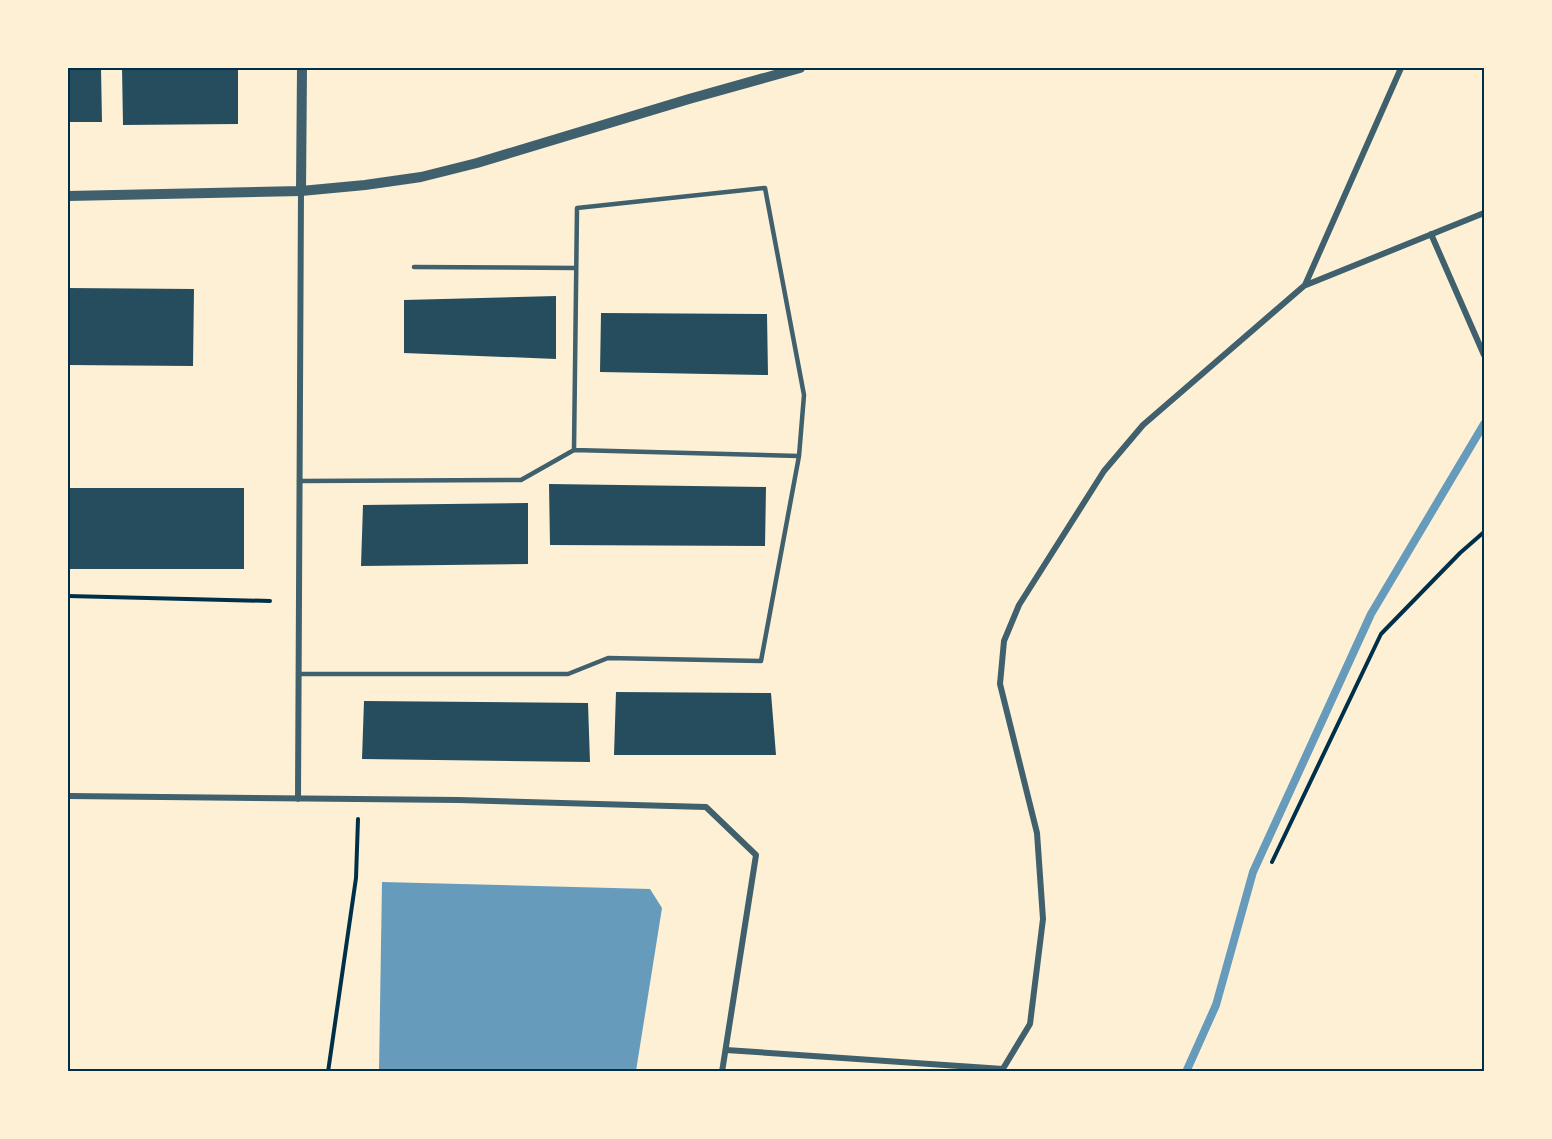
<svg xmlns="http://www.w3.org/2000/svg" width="1552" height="1139" viewBox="0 0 1552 1139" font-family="'PT Sans Narrow',sans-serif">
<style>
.water{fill:#669bbc}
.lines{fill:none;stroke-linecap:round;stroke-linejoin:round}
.stream{stroke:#669bbc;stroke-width:8}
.building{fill:#264d5e}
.path{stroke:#003049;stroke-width:4}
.service{stroke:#3f606c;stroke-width:4.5}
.minor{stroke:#3f606c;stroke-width:6}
.tertiary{stroke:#3f606c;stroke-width:10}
.neatline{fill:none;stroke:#003049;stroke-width:2}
</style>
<rect width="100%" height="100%" fill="#fdf0d5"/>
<!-- water -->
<path class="water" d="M382,882L650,889L662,908L636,1071H379Z"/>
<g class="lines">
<!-- stream -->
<path class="stream" d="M1186,1072L1216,1005L1253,872L1371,614L1484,424"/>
</g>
<!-- building -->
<path class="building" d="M68,68H101L102,122H68Z
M122,68H238V124L123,125Z
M68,288L194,289L193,366L68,365Z
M556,296V359L404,353V300Z
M601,313L767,314L768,375L600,372Z
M549,484L766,487L765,546L550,545Z
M68,488H244V569H68Z
M528,503V564L361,566L363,505Z
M616,692L771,693L776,755H614Z
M364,701L588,703L590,762L362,759Z"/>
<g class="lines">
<!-- path -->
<path class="path" d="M68,596L270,601
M1272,862L1381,634L1460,553L1484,532
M328,1072L356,878L358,819"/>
<!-- service -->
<path class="service" d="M414,267L576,268
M299,481L521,480L574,450L799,456
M298,674H568L608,658L761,661L799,456L804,395L765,188L577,208L574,450"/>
<!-- minor -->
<path class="minor" d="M1431,234L1484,355
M1306,285L1484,213
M68,796L459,800L706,807L756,855L722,1072
M298,799L301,191
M726,1050L1003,1069
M1001,1072L1030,1024L1043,919L1037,833L1000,684L1004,641L1019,605L1104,471L1143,425L1305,285L1401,68"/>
<!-- tertiary -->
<path class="tertiary" d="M301,191L302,68
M68,196L301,191L365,185L421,177L477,163L689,99L800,68"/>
</g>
<!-- border -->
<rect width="1552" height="1139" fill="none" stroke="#fdf0d5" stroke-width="138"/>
<rect x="69" y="69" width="1414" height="1001" class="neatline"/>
</svg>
